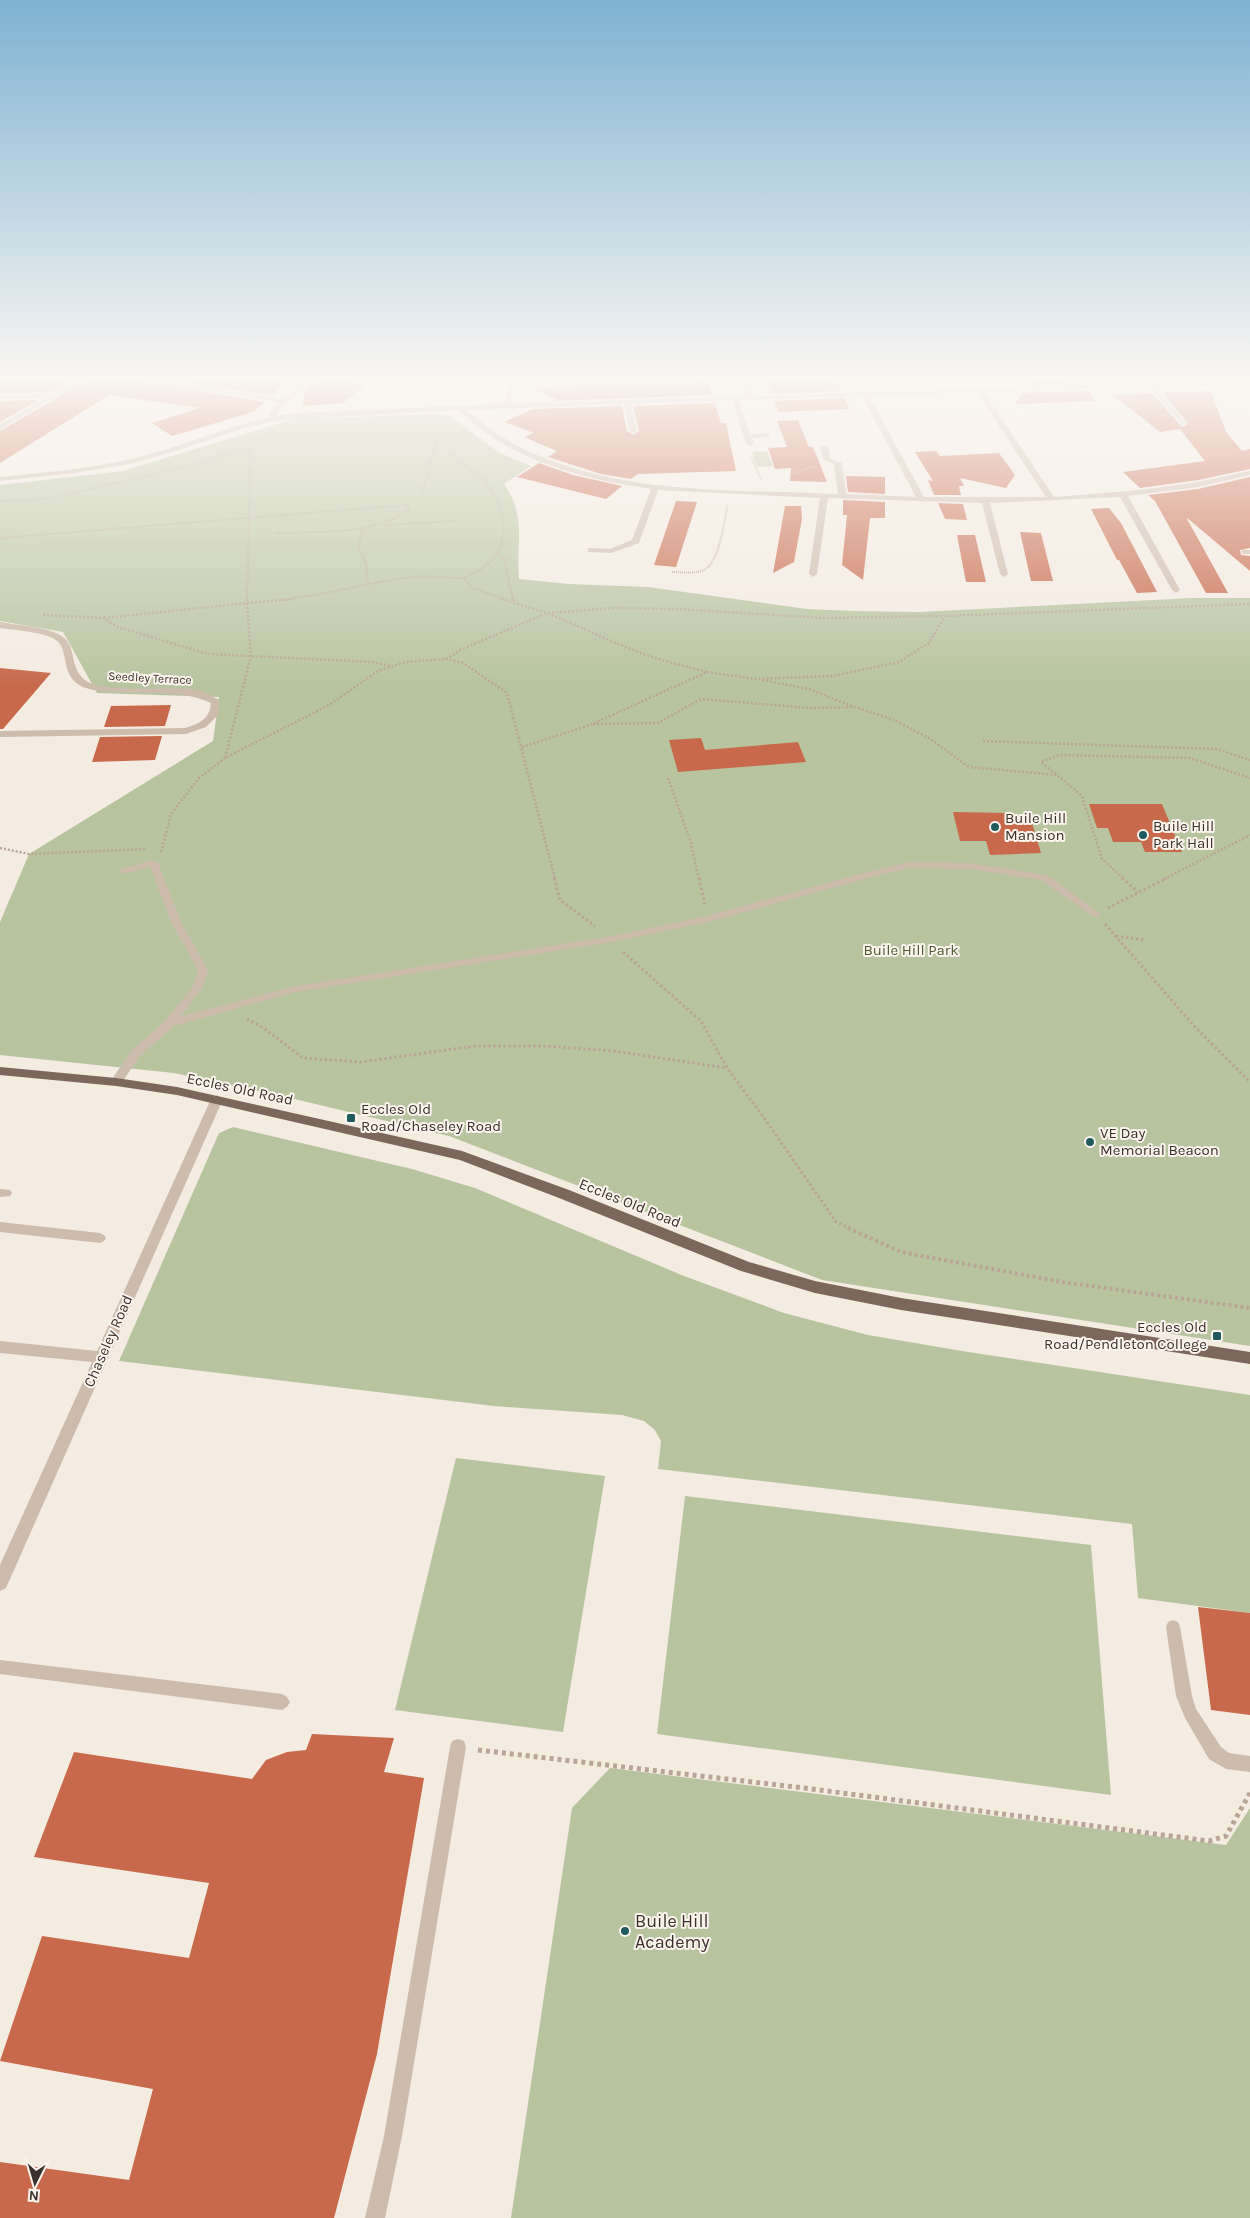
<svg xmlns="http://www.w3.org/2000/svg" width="1250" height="2218" viewBox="0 0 1250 2218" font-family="Karla,sans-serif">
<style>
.green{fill:#b8c4a0}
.building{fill:#c8694b}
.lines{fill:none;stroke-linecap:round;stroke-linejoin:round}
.path-far4{stroke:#b9a596;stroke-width:2;stroke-dasharray:1 1;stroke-linecap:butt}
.path-far3{stroke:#b9a596;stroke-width:2.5;stroke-dasharray:2 2;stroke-linecap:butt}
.path-far2{stroke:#b9a596;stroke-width:3;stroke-dasharray:2.5 2.5;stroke-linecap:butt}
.path-far1{stroke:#b9a596;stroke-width:4;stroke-dasharray:3 3;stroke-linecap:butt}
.path{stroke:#b9a596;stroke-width:5;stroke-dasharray:4 4;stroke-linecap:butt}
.lane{fill:#cdbbac;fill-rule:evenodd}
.street{fill:#cdbbac;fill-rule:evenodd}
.primary{fill:#7d675c;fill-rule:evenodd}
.poi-dot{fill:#1f5a5e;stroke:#fbf5ee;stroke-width:2}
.labels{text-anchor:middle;stroke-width:4;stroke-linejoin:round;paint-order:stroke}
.far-street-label{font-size:12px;fill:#3b302b;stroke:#fbf5ee}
.poi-label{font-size:15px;fill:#3b302b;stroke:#fbf5ee;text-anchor:start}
.park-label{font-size:15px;fill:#4a5a2e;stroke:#fbf5ee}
.street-label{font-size:15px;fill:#3b302b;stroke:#fbf5ee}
.near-poi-label{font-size:18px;fill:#3b302b;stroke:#fbf5ee;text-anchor:start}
</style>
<rect width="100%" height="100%" fill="#f4ebe1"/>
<!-- green -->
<path class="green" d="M438,414L450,416L500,453L531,466L504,484C527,517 516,542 519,579L569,584L648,587L807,609L853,611L919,612L1192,598H1250V1346L822,1280L449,1136L282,1096L174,1073L0,1055V922L29,854L213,741L219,697L97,693L63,632L0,621V485L123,471L294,419Z
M767,451L773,466L757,467L752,452Z
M233,1127L412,1169L475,1188L684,1276L784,1313L868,1335L968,1352L1250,1395V1613L1138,1598L1132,1524L658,1469L661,1441L655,1430L644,1421L622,1415L494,1406L119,1361L219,1133Z
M456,1458L605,1476L563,1732L395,1710Z
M685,1496L1091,1545L1111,1795L657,1734Z
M610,1768L1226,1845L1250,1808V2218H511L572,1808Z"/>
<!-- building -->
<path class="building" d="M0,377H79L52,392L0,393Z
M93,377H115L265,402L253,412L172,436L152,423L200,408L109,395L0,463V431Z
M147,377H292L272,395Z
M320,377H351L347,381L366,384L343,403L303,406L305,390Z
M707,377L712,395L553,401L556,399L531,389L652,383L653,386L685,385Z
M777,377L801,381L835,380L841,391L771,394L767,382Z
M1035,377H1085L1087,383L1029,385Z
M1090,391L1094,401L1015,404L1023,393Z
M1211,391L1226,432L1242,451L1250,449V469L1198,480L1140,488L1123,472L1205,461L1180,429L1160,432L1113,395L1152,393L1182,427L1187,425V422L1163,393Z
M844,398L850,409L778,412L774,401Z
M39,400L0,422V401Z
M715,403L721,423H726L736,471L638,474L631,479L601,474L548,457L557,451L524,437L534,433L504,422L533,409L622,406L627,431L634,435L639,431L633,406Z
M798,420L809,447H813L827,482L790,481L791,468L775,469L768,448L787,447L777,421Z
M936,451L940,456L999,453L1015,475L1006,488L960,478L964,486H959L961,495H934L928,480L933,481L915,452Z
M539,463L573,475L622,486L606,499L517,477Z
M846,476L885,477V494L848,492Z
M1250,477V548L1240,550L1241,555L1250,556V571L1186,517L1228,593H1206L1155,501L1148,495L1198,489Z
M843,500L885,502V518H870L863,580L842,565L847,515H843Z
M676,501L697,502L676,567L654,565Z
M938,503L963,504L967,520L945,519Z
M785,506H801L802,519L794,562L773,573Z
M1109,508L1121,523L1157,592L1137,593L1119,560H1117L1091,509Z
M1020,532L1041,533L1053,581H1031Z
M957,535H975L986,582H966Z
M0,668L51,673L3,729H0Z
M171,705L165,726L104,727L111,706Z
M162,736L155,760L92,762L100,737Z
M701,738L705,750L798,742L806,762L678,772L669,740Z
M1089,804H1162L1182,852H1145L1141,842H1113L1108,828H1097Z
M953,812L1008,813L1010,816H1030L1041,853L990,855L986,841H960Z
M1198,1607L1250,1613V1715L1211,1710Z
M312,1734L394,1738L384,1772L424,1778L377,2054L334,2218H0V2162L129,2180L153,2089L0,2061L42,1936L189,1958L209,1883L34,1857L74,1752L252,1779L266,1760L287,1752L306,1750Z"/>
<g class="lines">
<!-- path-far4 -->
<path class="path-far4" d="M19,382L27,377
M250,382L257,377
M456,424L441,427C443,434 444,442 448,449C457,463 474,470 485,482C504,502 512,541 490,562C483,569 473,573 464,578L471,587L506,600
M751,457L762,481
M790,474L816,466
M422,492L441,428
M0,501L34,500L61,496L201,463L236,451L252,448
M384,525L456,521
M363,528L358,548L366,563L368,584
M0,538L407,505L409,510C370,536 320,531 275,533
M498,553L504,559L513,600
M672,572C682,572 694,574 704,570C720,562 724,520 728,504
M247,600L251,445L260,438
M279,600C325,596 370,581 417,577C433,576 449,578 464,578"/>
<!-- path-far3 -->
<path class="path-far3" d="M247,599V603L292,599
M502,599L547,613L614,608L676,609L824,618L945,616L1250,604
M513,599L514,603
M43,615L103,618L118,627L208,654L372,662L392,666
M104,618L247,603L251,656L225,758
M707,672L755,679L833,676L899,662L929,643L945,616
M762,680L809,689L852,706
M593,724L658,723L701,699L811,708L855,707L894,720L929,738L969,767L1057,775L1082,796L1102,859L1124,879
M983,741L1216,749L1250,760
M522,747L590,725L707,672C683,666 659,660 636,651C606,640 577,625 547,613L460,650L447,659L463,663L507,693L555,879
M1056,774L1041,762L1059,755L1190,758L1250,778
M668,778L690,840L699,879
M0,848L29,854L145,849
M161,852L171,814L199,778L225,758L329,705L378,671L406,662L447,659
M1164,879L1250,835"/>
<!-- path-far2 -->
<path class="path-far2" d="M554,878L560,900L595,926
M699,878L705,904
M1122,878L1138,892
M1108,908L1167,878
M1105,924L1194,1026L1250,1082
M1116,936L1145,940
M623,952L701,1021L727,1068L765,1119L836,1222L851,1229
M247,1019L265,1029L303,1058L361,1062L475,1046H545L613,1051L727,1068"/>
<!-- path-far1 -->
<path class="path-far1" d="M848,1228L901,1252L1062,1282L1250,1308"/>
<!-- path -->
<path class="path" d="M478,1750L804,1788L1209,1841L1226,1836L1250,1793"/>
<!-- lane -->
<path class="lane" d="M153,860L158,863L182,924L208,970L203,987L181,1016L296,986L612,936L707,916L867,872L910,862L969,863L1047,875L1101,914L1096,917L1093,916L1041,880L969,869L910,868L872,877L708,922L612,942L296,992L174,1026L140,1056L120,1085L116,1086L110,1082L132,1050L166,1020L193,986L198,970L172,924L150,867L124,874L119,871L121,869Z
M0,1189L10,1190L12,1193L10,1196L0,1197Z
M0,1222L100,1233L104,1235L106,1238L104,1241L100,1243L0,1232Z
M1173,1620L1178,1622L1180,1627L1192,1696L1196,1709L1221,1747L1229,1753L1250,1756V1772L1226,1769L1209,1759L1185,1718L1176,1696L1166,1627L1168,1622Z
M0,1660L282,1694L287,1697L290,1702L287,1707L282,1710L0,1674Z
M458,1739L464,1741L466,1747L402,2136L385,2218H365L384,2136L450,1747L452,1741Z"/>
<!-- street -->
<path class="street" d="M83,377H91L0,429V424L46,398L0,399V395L53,394Z
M117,377H134L283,399L311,377H318L279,409L276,414L277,416L299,413L503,404L512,377H518L510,404L745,396L747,377H753L752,396L1250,380V384L1156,387L1186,423L1182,425L1149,387L984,392L1054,497L1141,490L1198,482L1250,471V475L1198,487L1128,496L1180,590L1176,593L1172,590L1120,497L990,503L1008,574L1004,577L1000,574L982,503L828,498L817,574L813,577L809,574L820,498L658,490L639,543L611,553L588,552V548L610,549L632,540L651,489C583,479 508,460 459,410L280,420L245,428L169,453L130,464L74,473L0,481V477C49,472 99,468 147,455C189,444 228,426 271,417L268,414L279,402ZM977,393L1046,497H924L869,396ZM862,396L916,497L846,494L842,463L831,459L828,447L824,445L820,447L824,460L834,464L838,494C734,489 623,496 526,450C504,440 485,425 466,410L624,404L629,431L633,433L637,431L631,404L732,400L746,444L750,446L754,444L752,438L767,437L771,435L767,433L750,434L739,400Z
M1242,550H1250V554H1242Z
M0,622C16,625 51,627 63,637C78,648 68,670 88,682C107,693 173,686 198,690C206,692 213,697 219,700V714L206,727L186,734L0,737V731L185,728C199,724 210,719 211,703C184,690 148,694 117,692C107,692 93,691 83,687C59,676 70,650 56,640C45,632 14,630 0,628Z
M217,1095L223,1099L6,1588L0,1591V1565L92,1362L0,1353V1341L97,1351L211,1099Z"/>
<!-- primary -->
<path class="primary" d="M0,1067L116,1078L177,1087L462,1151L569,1190L749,1262L815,1281L901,1298L1250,1352V1364L901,1310L815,1293L741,1271L559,1198L460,1160L177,1095L116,1086L0,1075Z"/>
</g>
<!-- sky -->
<linearGradient id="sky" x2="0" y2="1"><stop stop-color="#7eb2d2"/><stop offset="0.55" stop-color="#faf6f2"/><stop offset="1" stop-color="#faf6f2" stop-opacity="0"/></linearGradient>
<rect width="1250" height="688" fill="url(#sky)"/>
<!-- markers -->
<g class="poi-dot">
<circle cx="995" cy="827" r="5"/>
<circle cx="1143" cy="835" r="5"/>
<rect x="346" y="1113" width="10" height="10" rx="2.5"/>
<circle cx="1090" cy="1142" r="5"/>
<rect x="1212" y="1331" width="10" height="10" rx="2.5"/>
<circle cx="625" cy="1931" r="5"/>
</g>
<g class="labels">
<!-- far-street labels -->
<g class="far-street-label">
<text transform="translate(150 678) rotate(3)" y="4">Seedley Terrace</text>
</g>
<!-- poi labels -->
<g class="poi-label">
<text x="1005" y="823">Buile Hill<tspan x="1005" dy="17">Mansion</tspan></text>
<text x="1153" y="831">Buile Hill<tspan x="1153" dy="17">Park Hall</tspan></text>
<text x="361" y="1114">Eccles Old<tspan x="361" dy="17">Road/Chaseley Road</tspan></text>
<text x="1100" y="1138">VE Day<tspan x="1100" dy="17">Memorial Beacon</tspan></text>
<text x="1207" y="1332" text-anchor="end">Eccles Old<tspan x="1207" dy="17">Road/Pendleton College</tspan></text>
</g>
<!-- park labels -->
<g class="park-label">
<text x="911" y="955">Buile Hill Park</text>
</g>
<!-- street labels -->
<g class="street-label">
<text transform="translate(240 1089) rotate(12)" y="5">Eccles Old Road</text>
<text transform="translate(630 1203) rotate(22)" y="5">Eccles Old Road</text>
<text transform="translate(108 1341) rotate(-66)" y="5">Chaseley Road</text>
</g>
<!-- near-poi labels -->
<g class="near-poi-label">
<text x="635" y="1927">Buile Hill<tspan x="635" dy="21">Academy</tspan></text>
</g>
</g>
<!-- north arrow -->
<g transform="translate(35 2183) rotate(185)" stroke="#fbf5ee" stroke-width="4" paint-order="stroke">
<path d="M0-4L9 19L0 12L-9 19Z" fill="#3b302b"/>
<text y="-8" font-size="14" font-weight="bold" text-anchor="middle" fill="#3b302b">N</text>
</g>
</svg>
